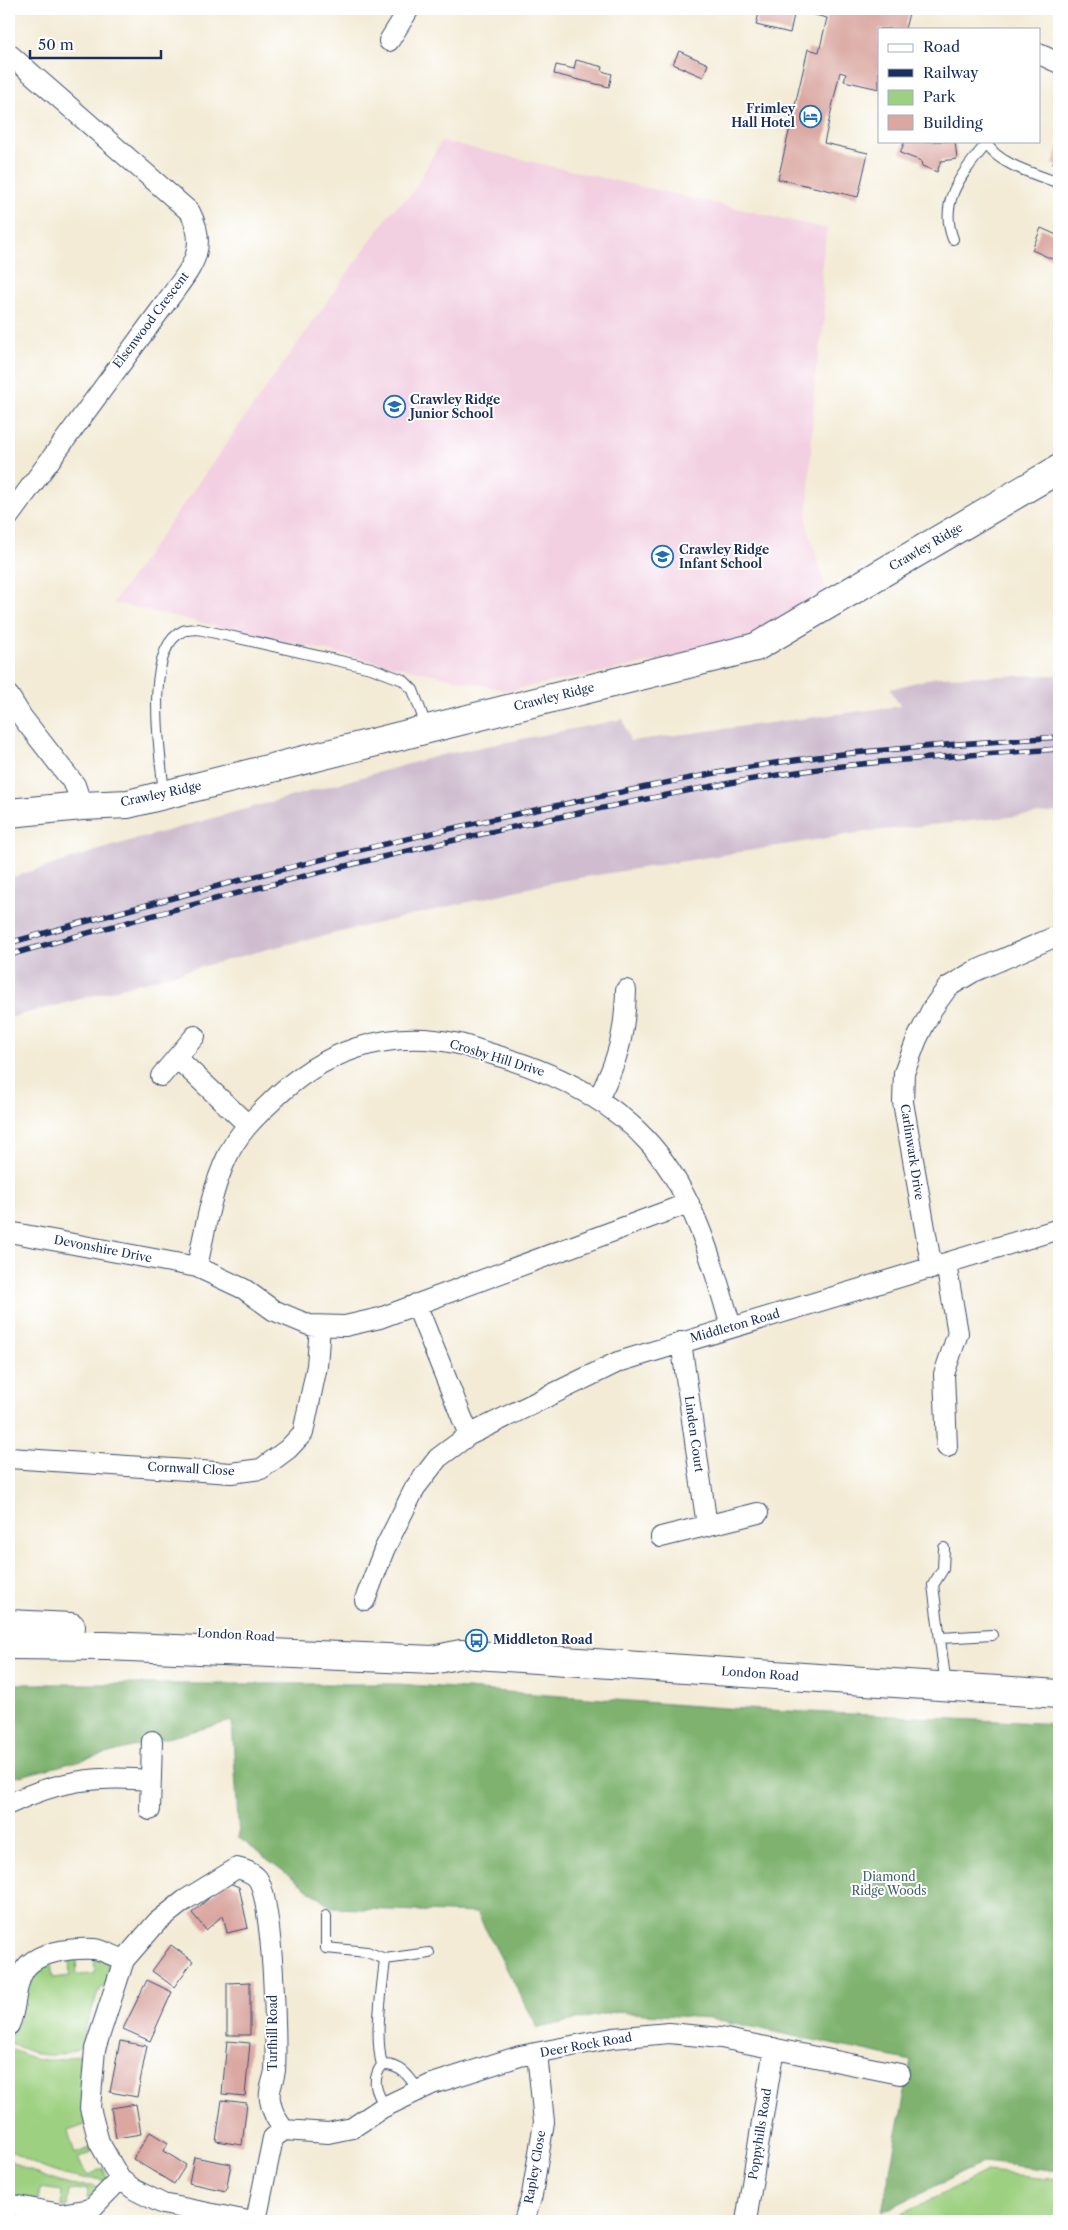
<svg xmlns="http://www.w3.org/2000/svg" width="1068" height="2230" viewBox="0 0 1068 2230" font-family="'Libre Caslon Text',serif">
<style>
.built{fill:#f2cfe1}
.industrial{fill:#cfbdcf}
.green{fill:#9dd080;stroke:#5c806f}
.forest{fill:#7eb26e;stroke:#4c7066}
.building{fill:#daa7a1}
.lines{fill:none;stroke-linecap:round;stroke-linejoin:round}
.lane-casing{stroke:#3b4b70;stroke-width:12}
.street-casing{stroke:#3b4b70;stroke-width:22}
.secondary-casing{stroke:#3b4b70;stroke-width:30}
.primary-casing{stroke:#3b4b70;stroke-width:30}
.lane{stroke:#fff;stroke-width:10}
.street{stroke:#fff;stroke-width:20}
.secondary{stroke:#fff;stroke-width:28}
.primary{stroke:#fff;stroke-width:28}
.rail-casing{stroke:#1b2f5e;stroke-width:5.5}
.rail{stroke:#fff;stroke-width:4;stroke-dasharray:11;stroke-linecap:butt}
.labels{text-anchor:middle;stroke-width:4;stroke-linejoin:round;paint-order:stroke}
.poi-label{font-size:12px;font-weight:bold;fill:#1b2f5e;stroke:#fff;text-anchor:start}
.street-label{font-size:12px;fill:#1b2f5e;stroke:#fff}
.park-label{font-size:12px;fill:#425f68;stroke:#fff}
</style>
<rect width="100%" height="100%" fill="#fff"/>
<filter id="ink" filterUnits="userSpaceOnUse"><feTurbulence type="fractalNoise" baseFrequency=".02" numOctaves="2"/><feDisplacementMap in="SourceGraphic" scale="10" xChannelSelector="R" yChannelSelector="G"/><feConvolveMatrix kernelMatrix="1 2 1 2 8 2 1 2 1" color-interpolation-filters="sRGB"/></filter>
<filter id="wash" filterUnits="userSpaceOnUse"><feTurbulence type="fractalNoise" baseFrequency=".0096" numOctaves="4" result="noise"/><feDisplacementMap in="SourceGraphic" scale="20" xChannelSelector="R" yChannelSelector="G"/><feGaussianBlur stdDeviation="1.12" result="paint"/><feColorMatrix in="noise" values="0 0 0 0 0 0 0 0 0 0 0 0 0 0 0 0 0 1.4 0 .05"/><feComposite in="paint" operator="in"/></filter>
<g filter="url(#wash)">
<rect width="100%" height="100%" fill="#f3ebd5"/>
<!-- built -->
<path class="built" d="M441,141L827,229L821,270L825,317L815,378L807,525L826,589L748,637L711,650L508,691L113,603L391,212L412,194Z"/>
<!-- industrial -->
<path class="industrial" d="M1059,675V812L871,831L554,882L272,948L9,1018V878L116,845L441,755L623,719L630,741L900,706L890,689L936,677Z"/>
<!-- green -->
<path class="green" d="M94,1957L107,1962L112,1973L106,1987L100,1988L85,2028V2045C54,2061 39,2057 9,2042V2038L18,2021L31,1971L51,1963L53,1978L70,1976L69,1960L76,1959L77,1975L95,1974Z
M9,2048C40,2063 53,2064 87,2052L85,2125L68,2131L75,2154L91,2147V2152L78,2159L88,2176L102,2168L108,2179L107,2182C96,2177 85,2180 73,2177C50,2172 28,2163 9,2149Z
M9,2160C28,2170 49,2180 70,2185C80,2187 92,2184 101,2188L87,2199L88,2189L69,2191L67,2207L61,2206L62,2191L40,2188L38,2201L9,2196Z
M986,2172L1059,2179V2221H888Z"/>
<!-- forest -->
<path class="forest" d="M9,1684H398L725,1708L1059,1724V2171L984,2162L882,2212L911,2061L710,2018L614,2012L538,2028L477,1913L333,1908L239,1838L232,1721L9,1779Z"/>
<g id="blocks">
<!-- building -->
<path class="building" d="M760,9H910L905,29H879V89L844,81L846,74L840,72L824,143L868,153L858,197L778,179L808,49L819,52L827,18L795,10L790,33L756,25Z
M679,51L708,64L703,77L673,64Z
M576,60L603,67L602,71L612,74L609,87L554,74L556,65L574,69Z
M905,141H955L957,159L941,161L937,172L922,166L921,161L900,153Z
M1059,146V166L1053,164Z
M1041,228L1059,236V262L1032,250Z
M227,1882L239,1887L248,1928L227,1933L223,1915L206,1930L192,1913Z
M171,1945L193,1961L174,1987L152,1971Z
M147,1980L172,1992L150,2041L123,2029Z
M250,1982V2035H227V1983Z
M120,2041L147,2046L137,2097L110,2092Z
M227,2041L250,2043L245,2096L222,2094Z
M222,2100L247,2103L242,2145L216,2141Z
M136,2104L141,2134L116,2138L111,2108Z
M150,2132L168,2143L164,2151L186,2165L174,2184L133,2159Z
M194,2157L231,2164L226,2191L189,2183Z"/>
</g>
</g>
<g filter="url(#ink)">
<use href="#blocks" fill-opacity="0" stroke="#3b4b70" stroke-width="1"/>
<g class="lines">
<defs>
<path id="lane" d="M986,141C993,163 1038,175 1059,183
M953,239C938,200 963,173 987,143
M164,794C161,758 142,649 183,631C187,629 194,630 198,629L371,668L403,680L413,690L427,728
M944,1548L943,1569L933,1585L946,1686
M941,1638L992,1635
M326,1916V1948L367,1952L385,1959L429,1953
M385,1959C382,1991 374,2034 382,2065C371,2080 376,2092 385,2106
M382,2065C401,2064 409,2076 419,2091"/>
<path id="street" d="M389,41L409,9
M9,54L190,212C209,249 191,268 170,297L9,516
M1039,54L1059,63
M9,696L22,717L75,785L82,806
M177,1058L248,1125
M161,1076L195,1036
M598,1099C618,1060 625,1035 626,990
M9,1232L197,1267L244,1289L273,1310L309,1325L345,1326L380,1318L689,1203
M946,1264L958,1333L944,1374L947,1447
M197,1267C205,1230 211,1191 227,1157C237,1135 253,1119 270,1103C320,1052 388,1027 459,1044C474,1048 488,1053 502,1057C557,1074 613,1101 651,1145C695,1196 713,1264 731,1327
M932,1269L903,1102L904,1073L917,1039L932,1009L948,987L973,972L1059,935
M416,1304L469,1435
M681,1342L707,1526
M9,1458L231,1473L261,1469L288,1449L303,1433L317,1366L320,1326
M661,1537L758,1513
M365,1600L384,1550L415,1488L438,1458L469,1435L618,1362L1059,1229
M9,1804C57,1781 97,1775 150,1780
M150,1810L152,1741
M9,2025C17,2008 14,1988 23,1972C34,1951 73,1948 94,1949C104,1950 115,1957 124,1960
M284,2130L328,2133L352,2128L382,2108L432,2084L520,2056L613,2038L669,2033L721,2038L900,2074
M13,2205L60,2214L91,2209L120,2179
M248,2221L163,2204L135,2190L120,2179L99,2142L90,2108L95,2049L124,1960L157,1922L185,1900L237,1868C244,1870 252,1872 257,1878C273,1897 277,2041 275,2070C274,2080 268,2090 270,2100C272,2113 277,2120 284,2130
M256,2221L273,2138L284,2130
M524,2221L532,2195L544,2122L537,2053
M746,2221L774,2048"/>
<path id="secondary" d="M9,813L82,806L128,804L756,647L1059,469"/>
<path id="primary" d="M9,1624L71,1627
M9,1645L107,1646L433,1660L461,1654L1059,1694"/>
</defs>
<!-- lane casing -->
<use href="#lane" class="lane-casing"/>
<!-- street casing -->
<use href="#street" class="street-casing"/>
<!-- secondary casing -->
<use href="#secondary" class="secondary-casing"/>
<!-- primary casing -->
<use href="#primary" class="primary-casing"/>
<!-- lane -->
<use href="#lane" class="lane"/>
<!-- street -->
<use href="#street" class="street"/>
<!-- secondary -->
<use href="#secondary" class="secondary"/>
<!-- primary -->
<use href="#primary" class="primary"/>
<defs>
<path id="rail" d="M9,943C196,890 383,841 574,802C660,784 746,765 834,755C909,747 984,742 1059,737
M9,955C196,902 383,854 574,814C660,796 746,778 834,767C908,758 984,754 1059,749"/>
</defs>
<!-- rail casing -->
<use href="#rail" class="rail-casing"/>
<!-- rail -->
<use href="#rail" class="rail"/>
</g>
</g>
<!-- icons -->
<defs>
<symbol id="hotel-ring" viewBox="-11 -11 22 22"><circle r="9.5" fill="#fff" stroke="#1f6fb2" stroke-width="1.5"/><path d="M-6-4.5h1.5V1H6V5H4.5V3h-9V5H-6ZM-4 0a1.8 1.8 0 1 1 3.6 0ZM.5 0V-2.5h3Q6-2.5 6 0Z" fill="#1f6fb2"/></symbol>
<symbol id="school-ring" viewBox="-11 -11 22 22"><circle r="9.5" fill="#fff" stroke="#1f6fb2" stroke-width="1.5"/><path d="M0-5L7-2L0 1L-7-2ZM-4 1L0 2.5L4 1V4Q0 6-4 4Z" fill="#1f6fb2"/></symbol>
<symbol id="bus-ring" viewBox="-11 -11 22 22"><circle r="9.5" fill="#fff" stroke="#1f6fb2" stroke-width="1.5"/><path d="M-5-6H5V4H4V6H2V4H-2V6H-4V4H-5ZM-3.5-4V0h7V-4ZM-3.5 1.2v1.5H-2V1.2ZM2 1.2v1.5H3.5V1.2Z" fill="#1f6fb2"/></symbol>
</defs>
<g fill-rule="evenodd">
<use href="#hotel-ring" x="798" y="104" width="25" height="25"/>
<use href="#school-ring" x="382" y="394" width="25" height="25"/>
<use href="#school-ring" x="650" y="544" width="25" height="25"/>
<use href="#bus-ring" x="464" y="1628" width="25" height="25"/>
</g>
<g class="labels">
<!-- poi labels -->
<g class="poi-label">
<text x="795" y="113" text-anchor="end">Frimley<tspan x="795" dy="14">Hall Hotel</tspan></text>
<text x="410" y="404">Crawley Ridge<tspan x="410" dy="14">Junior School</tspan></text>
<text x="679" y="554">Crawley Ridge<tspan x="679" dy="14">Infant School</tspan></text>
<text x="493" y="1644">Middleton Road</text>
</g>
<!-- street labels -->
<g class="street-label">
<text transform="translate(151 320) rotate(-53)" y="4">Elsenwood Crescent</text>
<text transform="translate(926 547) rotate(-30)" y="4">Crawley Ridge</text>
<text transform="translate(554 697) rotate(-14)" y="4">Crawley Ridge</text>
<text transform="translate(161 794) rotate(-12)" y="4">Crawley Ridge</text>
<text transform="translate(497 1058) rotate(17)" y="4">Crosby Hill Drive</text>
<text transform="translate(912 1152) rotate(81)" y="4">Carlinwark Drive</text>
<text transform="translate(103 1249) rotate(11)" y="4">Devonshire Drive</text>
<text transform="translate(735 1326) rotate(-16)" y="4">Middleton Road</text>
<text transform="translate(694 1434) rotate(82)" y="4">Linden Court</text>
<text transform="translate(191 1469) rotate(3)" y="4">Cornwall Close</text>
<text transform="translate(236 1635) rotate(3)" y="4">London Road</text>
<text transform="translate(760 1674) rotate(4)" y="4">London Road</text>
<text transform="translate(273 2033) rotate(-90)" y="4">Turfhill Road</text>
<text transform="translate(586 2045) rotate(-10)" y="4">Deer Rock Road</text>
<text transform="translate(760 2134) rotate(-81)" y="4">Poppyhills Road</text>
<text transform="translate(535 2167) rotate(-80)" y="4">Rapley Close</text>
</g>
<!-- park labels -->
<g class="park-label">
<text x="889" y="1881">Diamond<tspan x="889" dy="14">Ridge Woods</tspan></text>
</g>
</g>
<!-- margin -->
<rect width="1068" height="2230" fill="none" stroke="#fff" stroke-width="30"/>
<!-- legend -->
<rect x="878" y="28" width="162" height="115" fill="#ffffff" stroke="#a4acbf"/>
<rect x="888" y="44" width="25" height="8" fill="#ffffff" stroke="#a4acbf"/>
<text x="923" y="52" font-size="15" fill="#1b2f5e">Road</text>
<rect x="888" y="69" width="25" height="8" fill="#1b2f5e" stroke="#a4acbf"/>
<text x="923" y="78" font-size="15" fill="#1b2f5e">Railway</text>
<rect x="888" y="90" width="25" height="15" fill="#9dd080" stroke="#a4acbf"/>
<text x="923" y="102" font-size="15" fill="#1b2f5e">Park</text>
<rect x="888" y="115" width="25" height="15" fill="#daa7a1" stroke="#a4acbf"/>
<text x="923" y="128" font-size="15" fill="#1b2f5e">Building</text>
<!-- scale -->
<path d="M30 50v8h131v-8" fill="none" stroke="#1b2f5e" stroke-width="2.5"/>
<text x="38" y="50" font-size="15" fill="#1b2f5e" stroke="#ffffff" stroke-width="4" paint-order="stroke">50 m</text>
</svg>
